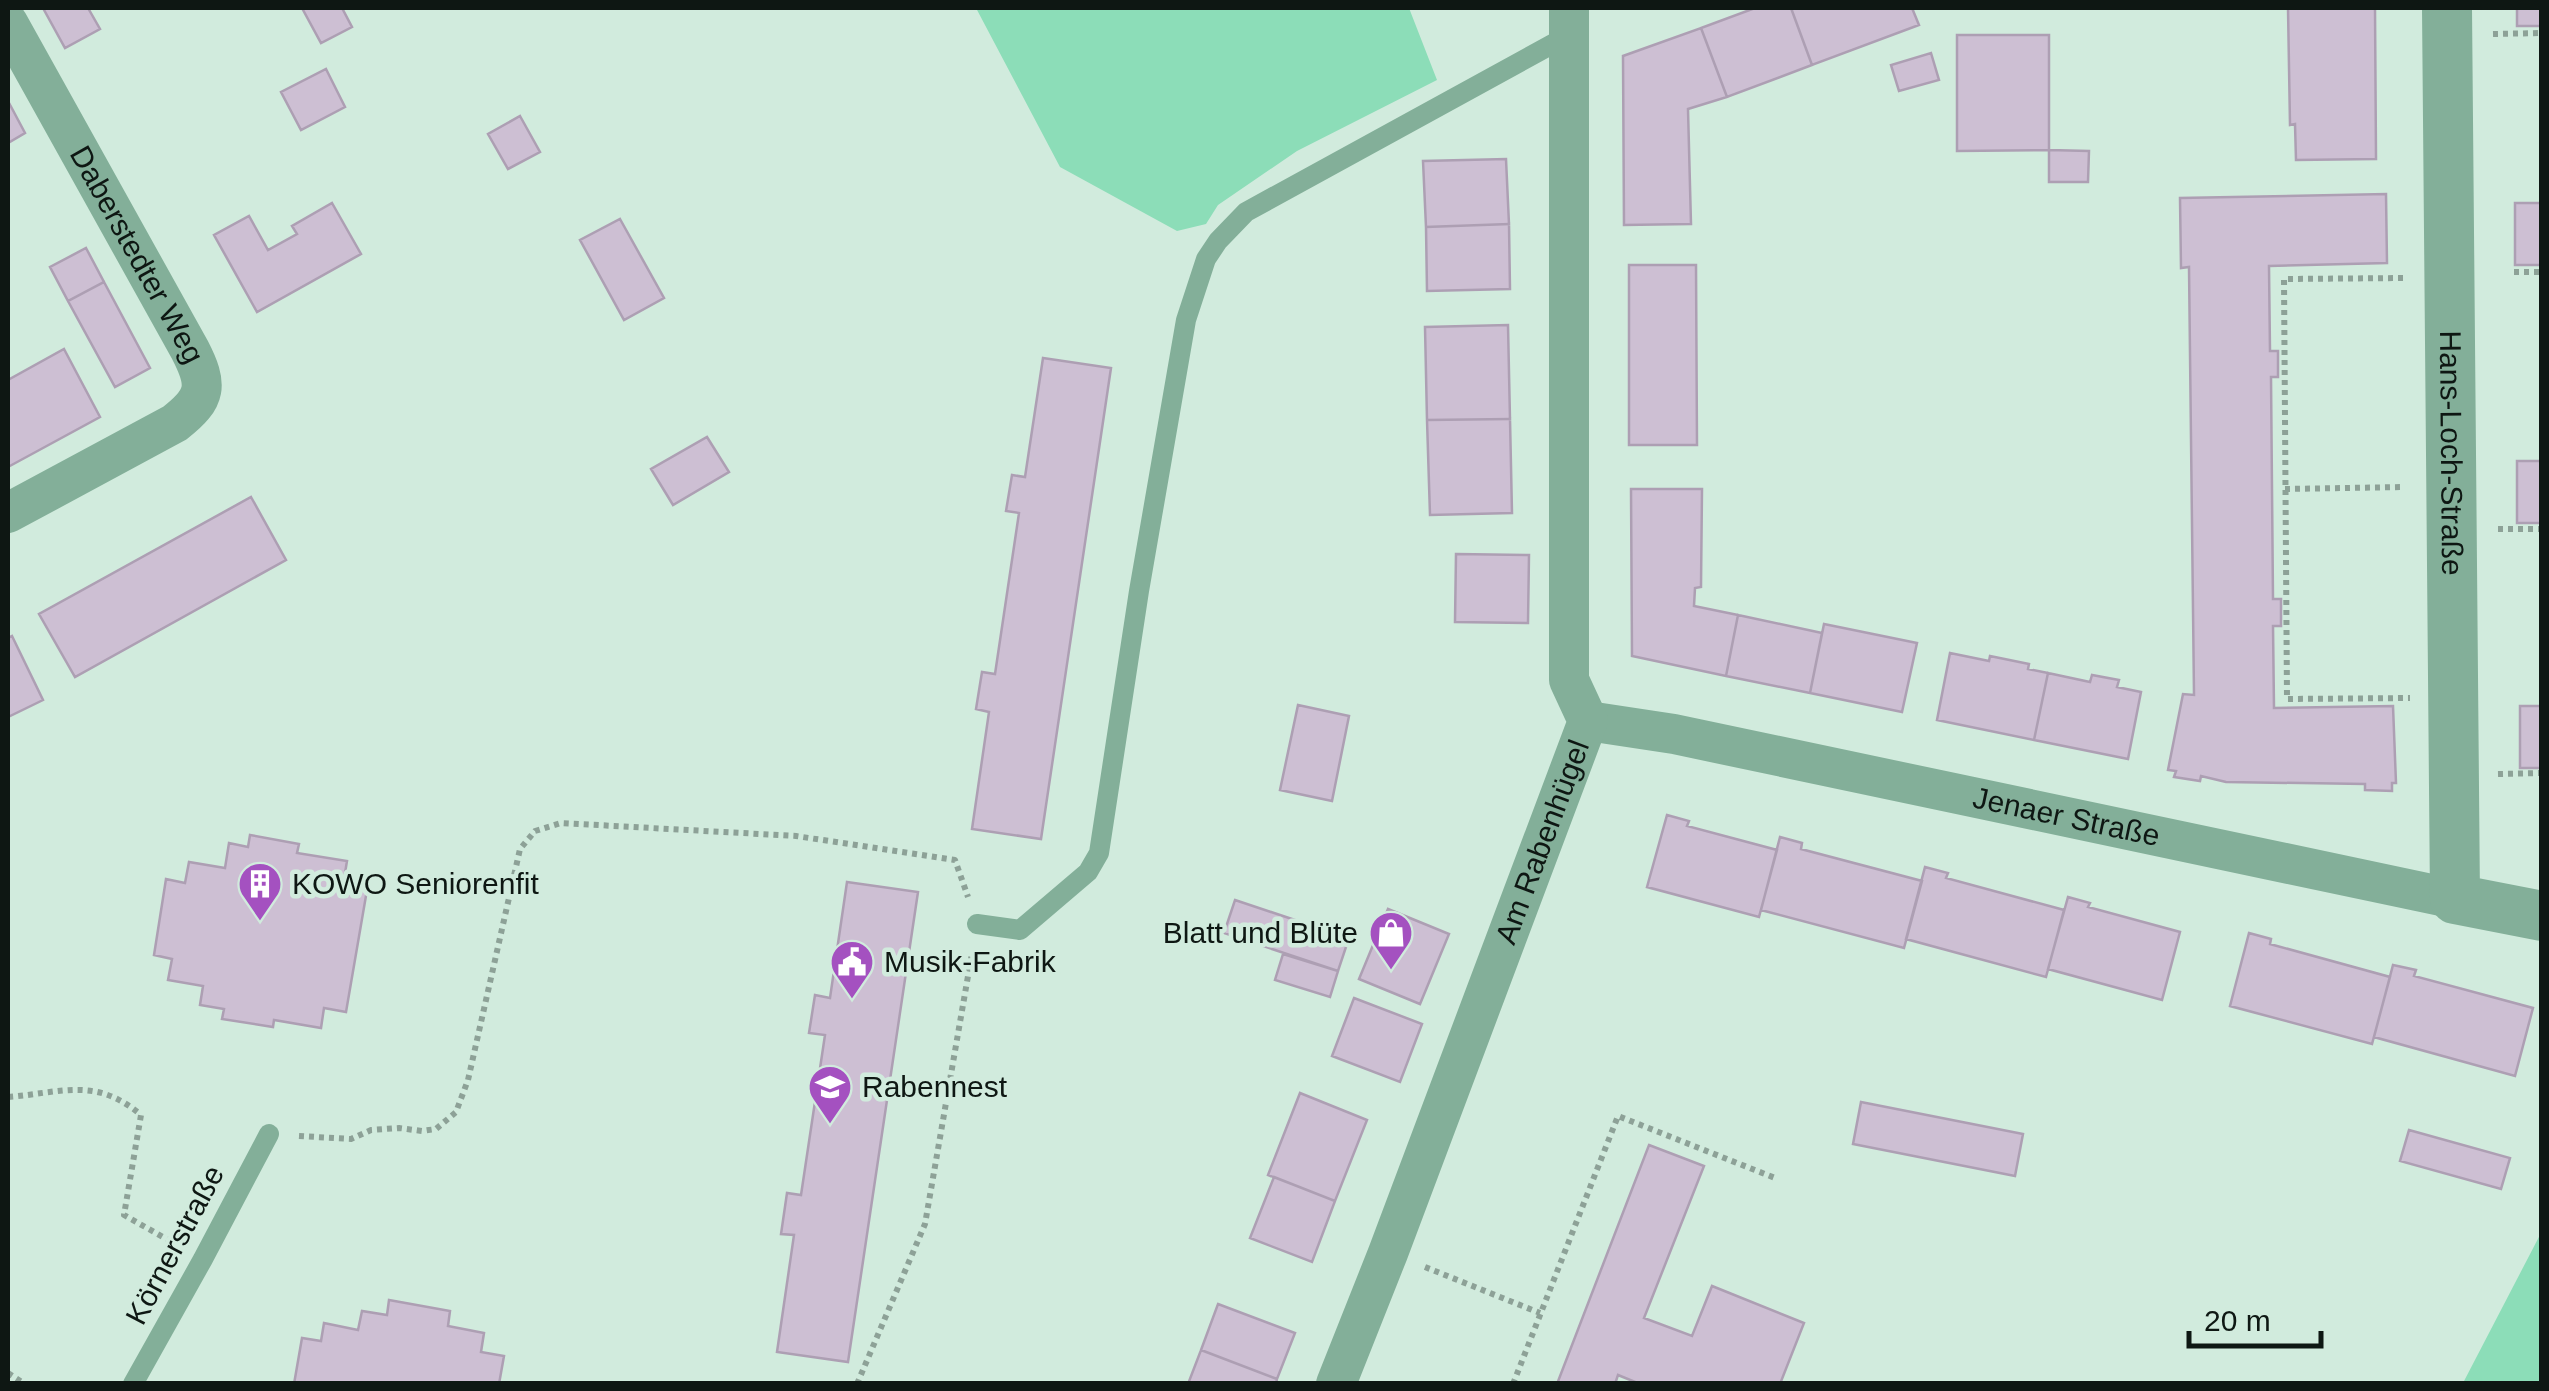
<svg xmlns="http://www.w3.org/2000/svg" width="2549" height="1391" viewBox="0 0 2549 1391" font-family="Arial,sans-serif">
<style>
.green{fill:#8cddb8}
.building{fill:#cdbfd3;stroke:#ad9fb3;stroke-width:2.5}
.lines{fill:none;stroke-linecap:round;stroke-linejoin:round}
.path{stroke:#8da197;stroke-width:6;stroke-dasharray:5 5;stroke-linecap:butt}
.service{stroke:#83af99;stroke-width:20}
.minor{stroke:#83af99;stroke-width:40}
.tertiary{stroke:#83af99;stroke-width:50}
.labels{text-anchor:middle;stroke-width:9;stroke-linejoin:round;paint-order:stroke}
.street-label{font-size:30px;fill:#0e1713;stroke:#d1ebdd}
.poi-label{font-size:30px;fill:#0e1713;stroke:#d1ebdd;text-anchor:start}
</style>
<rect width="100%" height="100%" fill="#d1ebdd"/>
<!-- green -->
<path class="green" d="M976,8H1409L1437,80L1297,151L1218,205L1206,224L1177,231L1060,167Z
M2541,1233V1383H2463Z"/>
<!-- building -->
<path class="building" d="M43,8H88L100,29L65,48Z
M302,8H342L352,27L321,43Z
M1755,8H1791L1812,65L1727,97L1701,28Z
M1791,8H1912L1919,25L1812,65Z
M2288,8H2375L2376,159L2296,160L2295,124L2290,125Z
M2517,8H2542V26H2517Z
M1701,28L1727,97L1688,109L1691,224L1624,225L1623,56Z
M1957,35H2049V150L1957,151Z
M1931,53L1939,80L1899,91L1891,65Z
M326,69L345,107L301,130L281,92Z
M8,101L25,133L8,143Z
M520,116L540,152L508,169L488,134Z
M2049,150L2089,151L2088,182H2049Z
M1506,159L1509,224L1426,227L1423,161Z
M2386,194L2387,263L2269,266L2270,351H2278V377H2271L2273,599H2281V626H2273L2274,708L2393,706L2396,783H2392V791L2365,790V784L2226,782L2201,776L2200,781L2174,777L2176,771L2168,770L2183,694L2194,695L2189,267L2181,268L2180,198Z
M332,203L361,254L257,312L214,235L249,216L268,250L297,234L292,226Z
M2515,203H2542V265H2515Z
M620,219L664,298L624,320L580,240Z
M1509,224L1510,289L1427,291L1426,227Z
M86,248L104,282L68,301L50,267Z
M1629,265H1696L1697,445H1629Z
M104,282L150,368L115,387L68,301Z
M1508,325L1510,419L1427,420L1425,327Z
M64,349L100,417L8,467V380Z
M1043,358L1111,368L1041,839L972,829L989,712L976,709L982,672L995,674L1019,513L1006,511L1012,475L1025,477Z
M1510,419L1512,513L1430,515L1427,420Z
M707,437L729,472L673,505L651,469Z
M2517,461H2542V523H2517Z
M1631,489H1702L1701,587L1695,588L1694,606L1738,615L1726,676L1632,656Z
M251,497L286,560L75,677L39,614Z
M1456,554L1529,555L1528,623L1455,622Z
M1738,615L1822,633L1810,693L1726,676Z
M1824,624L1917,643L1902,712L1810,693Z
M12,636L43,700L8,717V638Z
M1950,653L1989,661L1990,656L2029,664L2028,669L2048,673L2034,740L1937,720Z
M2048,673L2090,682L2092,675L2119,680L2117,687L2141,692L2128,759L2034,740Z
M1298,705L1349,716L1332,801L1280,790Z
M2520,706H2542V768H2520Z
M1667,815L1689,821L1687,826L1777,850L1759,917L1647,887Z
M250,835L299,844L297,853L347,861L343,885L367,890L346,1012L324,1008L321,1028L274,1020L273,1027L222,1019L224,1009L200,1005L203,986L168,980L172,959L154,955L166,879L185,883L189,862L225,868L229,843L248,847Z
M1780,837L1802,843L1801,849L1922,881L1904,948L1761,910Z
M1925,867L1948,873L1946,878L2064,910L2046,977L1906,939Z
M847,882L918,892L848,1362L777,1352L794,1235L781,1234L787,1193L801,1195L825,1035L809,1033L815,995L830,998Z
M2068,897L2090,903L2088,907L2180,932L2162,1000L2048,969Z
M1235,900L1349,938L1338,971L1224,933Z
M1388,909L1449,934L1420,1004L1359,979Z
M2249,933L2271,939L2270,944L2390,977L2372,1044L2230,1006Z
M1283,954L1338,971L1330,997L1275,980Z
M2393,965L2416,970L2414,976L2533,1008L2515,1076L2374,1037Z
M1354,998L1422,1024L1400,1082L1332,1056Z
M1300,1093L1367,1120L1335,1201L1268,1175Z
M1861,1102L2023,1134L2015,1176L1853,1144Z
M2409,1130L2510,1158L2501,1189L2400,1161Z
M1649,1145L1704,1166L1644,1318L1692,1336L1712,1286L1804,1323L1780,1384H1640L1618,1375L1615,1384H1557Z
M1274,1177L1335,1201L1312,1262L1250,1238Z
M389,1300L450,1311L448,1326L484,1333L481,1352L504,1356L499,1384H294L302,1338L321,1341L324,1323L358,1330L362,1311L387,1315Z
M1218,1304L1295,1333L1277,1379L1201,1350Z
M1201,1350L1277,1379L1276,1384H1188Z"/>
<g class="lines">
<!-- path -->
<path class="path" d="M2493,34L2542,33
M2514,272H2542
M2403,278L2284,279L2287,699L2410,698
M2285,489L2404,487
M2498,529H2542
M2498,774L2542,773
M8,1097C61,1093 95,1076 141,1115L124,1215L177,1245
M299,1136L351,1139L371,1130L399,1128L422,1131L436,1129L456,1112L468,1080L520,849L535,831L561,823L796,836L955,860L968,897
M1425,1267L1540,1313
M8,1373L25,1384
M857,1384L925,1224L972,953
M1513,1384L1618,1116L1775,1178"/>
<!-- service -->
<path class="service" d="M977,924L1020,930L1088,872L1099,853L1139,591L1186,320L1206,259L1218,241L1246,212L1569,35
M133,1384L203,1259L269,1134"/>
<!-- minor -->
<g class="minor">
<path id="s1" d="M8,23L190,350C208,385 207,398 175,423L8,513"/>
<path id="s2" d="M1588,721L1674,734L2455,899"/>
<path id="s3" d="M1336,1384L1388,1253L1588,721L1569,680V8"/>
</g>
<!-- tertiary -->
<path class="tertiary" id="s4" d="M2447,8L2455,899L2542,916"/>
</g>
<!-- icons -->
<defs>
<symbol id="building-pin" viewBox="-11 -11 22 30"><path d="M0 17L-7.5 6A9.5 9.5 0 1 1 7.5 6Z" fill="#a451c0" stroke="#d1ebdd"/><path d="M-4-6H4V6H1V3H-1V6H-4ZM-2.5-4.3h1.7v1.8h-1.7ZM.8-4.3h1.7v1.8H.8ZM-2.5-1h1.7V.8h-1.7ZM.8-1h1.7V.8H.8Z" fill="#fff"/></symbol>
<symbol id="shop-pin" viewBox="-11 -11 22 30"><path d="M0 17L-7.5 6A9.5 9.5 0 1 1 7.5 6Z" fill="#a451c0" stroke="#d1ebdd"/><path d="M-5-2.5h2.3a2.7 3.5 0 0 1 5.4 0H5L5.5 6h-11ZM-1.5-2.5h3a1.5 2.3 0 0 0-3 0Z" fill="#fff"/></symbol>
<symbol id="civic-pin" viewBox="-11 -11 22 30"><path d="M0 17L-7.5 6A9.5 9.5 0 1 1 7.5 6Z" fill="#a451c0" stroke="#d1ebdd"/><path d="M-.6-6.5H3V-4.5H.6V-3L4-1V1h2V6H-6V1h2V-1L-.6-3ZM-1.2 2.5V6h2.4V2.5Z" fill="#fff"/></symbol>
<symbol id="school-pin" viewBox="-11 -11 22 30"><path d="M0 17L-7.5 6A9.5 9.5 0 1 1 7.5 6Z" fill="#a451c0" stroke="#d1ebdd"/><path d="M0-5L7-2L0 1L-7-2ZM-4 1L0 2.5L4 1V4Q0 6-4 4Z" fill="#fff"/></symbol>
</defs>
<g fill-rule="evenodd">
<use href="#building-pin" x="235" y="859" width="50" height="68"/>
<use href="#shop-pin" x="1366" y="908" width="50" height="68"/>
<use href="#civic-pin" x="827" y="937" width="50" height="68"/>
<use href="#school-pin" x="805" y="1062" width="50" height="68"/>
</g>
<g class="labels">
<!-- street labels -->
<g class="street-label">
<text dy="10" stroke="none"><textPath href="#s1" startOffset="265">Daberstedter Weg</textPath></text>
<text dy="10" stroke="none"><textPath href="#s4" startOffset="445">Hans-Loch-Straße</textPath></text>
<text dy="10" stroke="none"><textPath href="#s2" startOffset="488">Jenaer Straße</textPath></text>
<text dy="10" stroke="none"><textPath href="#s3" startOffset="580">Am Rabenhügel</textPath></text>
<text transform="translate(175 1245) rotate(-62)" y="10">Körnerstraße</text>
</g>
<!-- poi labels -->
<g class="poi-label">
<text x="292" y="894">KOWO Seniorenfit</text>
<text x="1358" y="943" text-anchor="end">Blatt und Blüte</text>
<text x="884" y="972">Musik-Fabrik</text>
<text x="862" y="1097">Rabennest</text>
</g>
</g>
<!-- border -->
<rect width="2549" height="1391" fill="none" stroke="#0e1713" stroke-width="20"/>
<!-- scale -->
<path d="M2189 1331v15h132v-15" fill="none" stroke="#0e1713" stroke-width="5"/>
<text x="2204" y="1331" font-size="30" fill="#0e1713" stroke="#d1ebdd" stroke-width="8" paint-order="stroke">20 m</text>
</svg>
